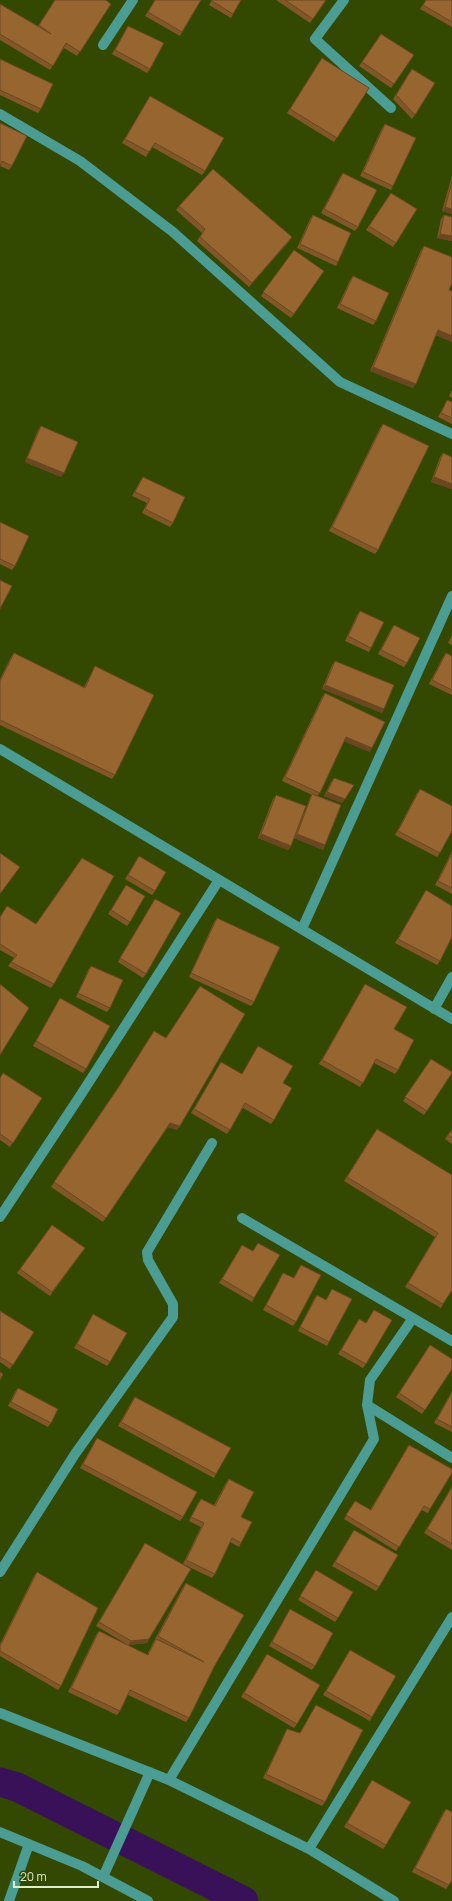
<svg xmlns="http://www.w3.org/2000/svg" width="452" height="1901" viewBox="0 0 452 1901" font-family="Manrope,sans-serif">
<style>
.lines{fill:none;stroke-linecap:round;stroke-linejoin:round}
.canal{stroke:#391158;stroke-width:29}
.minor{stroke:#4b9c93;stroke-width:10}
.wall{fill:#825728}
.shaded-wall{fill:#6a4721}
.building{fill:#97652f;stroke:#6a4721}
</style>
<rect width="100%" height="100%" fill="#334800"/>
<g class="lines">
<!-- canal -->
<path class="canal" d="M0,1782L17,1787L244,1901"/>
<!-- minor -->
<path class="minor" d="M344,0L315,39L391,108
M103,45L133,0
M0,114L80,161L173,232L340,382L452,434
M0,749L452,1019
M302,929L452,596
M434,1009L452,977
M0,1217L80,1096L219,880
M242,1218L452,1341
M367,1405L452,1458
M0,1572L75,1454L173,1317V1304L148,1260L147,1252L212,1143
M0,1713L169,1780L309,1849L394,1901
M169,1780L374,1439L367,1405L370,1380L413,1318
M0,1832L82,1866L148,1901
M309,1849L452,1617
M103,1877L150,1772
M9,1901L29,1844"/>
</g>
<!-- wall -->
<path class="wall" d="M55,0L111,4L77,56L64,48L50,70L0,40V4L38,26Z
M155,0H201L180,36L145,16Z
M212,0H241L231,18L209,5Z
M276,0H326L310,23Z
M426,0H452V27L420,9Z
M128,26L150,69L147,73L112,54Z
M381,34L414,55L391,88L359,66Z
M322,58L369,88L334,142L287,113Z
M0,59L41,109L38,113L0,95Z
M409,73L415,115L412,119L393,99Z
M150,96L205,171L202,175L152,147L146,157L122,143Z
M0,123L12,166L9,170L0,166Z
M385,124L393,186L391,190L360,176L382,128Z
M343,173L358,227L355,231L321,213L340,177Z
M452,176V214L442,211Z
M391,193L417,209L393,247L366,230Z
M179,206L292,237L249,287L197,241L202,233L176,210Z
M313,215L338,262L336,266L297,248L310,219Z
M444,215L452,217V241L437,238L441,219Z
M424,246L452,342L436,335L413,388L370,371L421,250Z
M294,250L324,271L291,318L261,296Z
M353,276L376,321L373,325L337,308L350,280Z
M452,390V398L449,396Z
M447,400L452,402V424L438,417L445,404Z
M383,424L378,550L375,554L329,531L380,428Z
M41,426L61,477L25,462L38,430Z
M443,453L452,457V489L431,482L440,457Z
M143,477L173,523L170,527L142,513L147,503L132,496L140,481Z
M0,522L15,566L12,570L0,564Z
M360,611L371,648L369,652L345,641L357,615Z
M394,625L407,663L404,667L378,654L391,629Z
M452,635V645L448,643Z
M14,653L84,687L93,670L95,666L115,775L112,779L0,725V679L11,657Z
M446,653L452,656V695L429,684L443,657Z
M335,661L384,709L382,713L322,689L332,665Z
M325,693L370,752L344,741L320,793L317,796L325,845L323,850L294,838L310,798L312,795L282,781L322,697Z
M334,778L354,785L342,803L324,796L331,782Z
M420,789L440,853L437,857L395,835L417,793Z
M276,795L291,846L288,850L258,838L273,799Z
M452,851V894L435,885Z
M139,856L155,891L152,895L125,879Z
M126,885L130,922L127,926L108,914Z
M426,890L440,961L437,965L395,943Z
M155,899L146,974L143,978L118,962Z
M0,916L54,984L51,988L8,966L14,958L0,950Z
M217,918L254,1002L251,1006L189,977L214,922Z
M91,966L110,1008L107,1012L76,997L88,970Z
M365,984L394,1029L398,1070L395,1074L374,1063L360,1087L319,1064Z
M60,998L86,1069L83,1073L33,1046Z
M258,1046L283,1083L274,1120L271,1124L243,1108L227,1134L191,1113L221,1062L242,1074Z
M431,1059L452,1073L424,1115L403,1101Z
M0,1078L42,1098L10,1147L0,1140Z
M115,1092L180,1126L177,1130L168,1127L103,1222L51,1187Z
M452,1129V1144L445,1139Z
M374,1133L452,1175L443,1304L441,1308L405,1287L435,1237L344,1181Z
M52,1225L85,1248L50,1296L17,1273Z
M242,1245L252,1251L254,1298L252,1302L219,1283Z
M301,1265L296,1322L293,1326L263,1310L283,1273L293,1278Z
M332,1289L329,1342L327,1346L298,1331L314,1299L317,1295L326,1300Z
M374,1310L366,1364L363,1368L338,1354L359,1319L366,1323Z
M0,1311L34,1332L10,1369L0,1362Z
M93,1314L110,1362L107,1366L74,1348Z
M430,1345L452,1369L422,1414L396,1397Z
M18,1388L51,1423L48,1427L8,1406L15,1392Z
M452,1391V1432L434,1423Z
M135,1397L216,1474L214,1478L118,1426L132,1401Z
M97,1438L183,1517L180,1521L80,1468Z
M409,1445L430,1509L428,1513L421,1510L396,1551L344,1519L355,1501L370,1510Z
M229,1479L241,1517V1543L239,1547L230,1542L215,1574L212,1578L183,1564L201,1527L189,1521L198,1503L201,1499L214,1505L226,1483Z
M452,1486V1550L424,1533Z
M354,1530L379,1587L376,1591L332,1566Z
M145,1543L149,1639L147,1643L128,1645L96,1626Z
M316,1570L338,1618L335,1622L298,1600Z
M37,1572L61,1686L58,1690L0,1656V1644L34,1576Z
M186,1583L214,1667L189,1718L186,1722L128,1695L120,1711L117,1715L68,1692L96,1635L99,1631L147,1655L153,1643L183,1587Z
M290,1609L315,1666L312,1670L269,1646Z
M350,1650L372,1717L370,1721L323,1695Z
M267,1654L297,1724L294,1728L241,1697Z
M316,1705L325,1802L322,1806L263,1778L285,1733L287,1729L300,1733Z
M372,1780L386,1845L383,1849L344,1827Z
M446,1809L449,1885L446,1889L412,1872L443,1813Z"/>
<!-- shaded-wall -->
<path class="shaded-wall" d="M445,207L452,209V214L442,211Z
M440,234L452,236V241L437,238Z
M292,237L290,241L249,287L252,283Z
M438,330L452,336V342L435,335Z
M373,367L416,384L413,388L370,371Z
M27,458L64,473L61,477L25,462Z
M434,477L452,484V489L431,482Z
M325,685L384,709L382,713L322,689Z
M346,737L372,748L370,752L343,741Z
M327,792L345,799L342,803L324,796Z
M261,834L291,846L288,850L258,838Z
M297,834L325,845L323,850L294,838Z
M170,1123L180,1126L177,1130L168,1127Z
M149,1639L147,1643L128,1645L131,1641Z"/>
<!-- building -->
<path class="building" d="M55,0H106L111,4L80,52L66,43L53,66L0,34V4L51,34L39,25Z
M155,0H201L182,32L148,12Z
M212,0H241L233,14L212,1Z
M285,0H326L313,19Z
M426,0H452V22L423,5Z
M128,26L164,43L150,69L115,50Z
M381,34L414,55L394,84L362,62Z
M322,58L369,88L337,138L290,109Z
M0,59L53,84L41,109L0,90Z
M412,69L435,83L415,115L396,95Z
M150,96L224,138L205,171L155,143L149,152L125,139Z
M0,123L27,136L12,166L2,161L0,166Z
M385,124L416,138L393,186L363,172Z
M213,169L292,237L252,283L200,237L205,229L179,206Z
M343,173L377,190L358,227L324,209Z
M452,182V209L445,207Z
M391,193L417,209L396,243L369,226Z
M313,215L351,233L338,262L300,244Z
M444,215L452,217V236L440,234Z
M424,246L452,257V283L449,290L452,291V336L438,330L416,384L373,367Z
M294,250L324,271L294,314L263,292Z
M353,276L389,293L376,321L340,304Z
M447,400L452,402V418L441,413Z
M383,424L429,446L378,550L332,527Z
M41,426L78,442L64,473L27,458Z
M443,453L452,457V484L434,477Z
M143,477L185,497L173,523L145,509L150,499L135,492Z
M0,522L29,536L15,566L0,559Z
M0,580L12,586L0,609Z
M360,611L384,622L371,648L348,636Z
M394,625L420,638L407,663L381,650Z
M14,653L85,688L95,666L154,695L115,775L0,720V681Z
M446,653L452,656V690L432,680Z
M335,661L394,685L384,709L325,685Z
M325,693L385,722L372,748L346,737L320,793L285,777Z
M334,778L354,785L345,799L327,792Z
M420,789L452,806V831L440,853L398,831Z
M312,794L341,805L325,845L297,834Z
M276,795L306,806L291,846L261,834Z
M0,853L20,867L0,894Z
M452,853V888L438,881Z
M139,856L166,872L155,891L128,875Z
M82,858L114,876L54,984L11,962L17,955L0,944V917L7,906L36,924Z
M126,885L145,896L130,922L111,910Z
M426,890L452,906V937L440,961L398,939Z
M155,899L181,913L146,974L120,958Z
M217,918L280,947L254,1002L191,973Z
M91,966L123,980L110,1008L78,993Z
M0,984L29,1008L0,1055Z
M365,984L407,1007L394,1029L414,1040L398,1070L376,1059L363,1083L322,1060Z
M200,986L245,1014L180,1126L170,1123L106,1218L54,1182L118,1088L154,1031L166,1038Z
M60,998L110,1026L86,1069L36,1041Z
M258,1046L293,1066L283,1083L292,1088L274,1120L245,1103L230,1130L194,1109L221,1062L242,1074Z
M431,1059L452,1072V1073L427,1111L405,1097Z
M3,1073L42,1098L13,1143L0,1134V1078Z
M377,1129L452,1175V1290L443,1304L408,1283L438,1233L347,1177Z
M452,1130V1138L448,1135Z
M52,1225L85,1248L52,1292L20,1269Z
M258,1243L280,1255L254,1298L222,1279L242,1245L253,1251Z
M301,1265L321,1275L296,1322L266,1305L283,1273L294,1278Z
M332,1289L352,1299L329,1342L300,1327L317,1295L326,1300Z
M374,1310L392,1320L366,1364L341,1350L359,1319L366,1323Z
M0,1311L34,1332L13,1365L0,1357Z
M93,1314L127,1333L110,1362L77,1344Z
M430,1345L452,1359V1369L425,1410L399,1393Z
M0,1372L3,1374L0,1380Z
M18,1388L58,1409L51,1423L11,1402Z
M452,1392V1427L437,1419Z
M135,1397L231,1448L216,1474L121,1422Z
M97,1438L197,1492L183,1517L83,1464Z
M409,1445L452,1469V1473L430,1509L424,1506L399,1547L346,1515L355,1501L371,1510Z
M229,1479L254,1492L241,1517L252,1522L241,1543L232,1538L215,1574L186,1560L204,1523L191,1517L201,1499L215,1506Z
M452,1487V1544L427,1529Z
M354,1530L398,1555L379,1587L335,1562Z
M145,1543L191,1569L149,1639L131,1641L99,1622Z
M316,1570L353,1592L338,1618L300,1596Z
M37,1572L98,1608L61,1686L0,1651V1646Z
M186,1583L244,1615L214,1667L189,1718L130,1690L120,1711L71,1688L99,1631L148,1655L156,1639L204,1662L158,1636Z
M290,1609L333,1633L315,1666L272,1642Z
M350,1650L396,1676L372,1717L326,1691Z
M267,1654L320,1685L297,1724L244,1693Z
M316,1705L363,1730L325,1802L266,1774L287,1729L300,1733Z
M372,1780L411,1802L386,1845L347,1823Z
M446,1809L452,1812V1880L449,1885L415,1868Z"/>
<!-- scale -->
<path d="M14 1881v6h84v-6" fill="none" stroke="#e0eecc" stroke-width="2"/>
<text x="20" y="1881" font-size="12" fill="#e0eecc" stroke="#334800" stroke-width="3" paint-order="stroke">20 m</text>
</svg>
